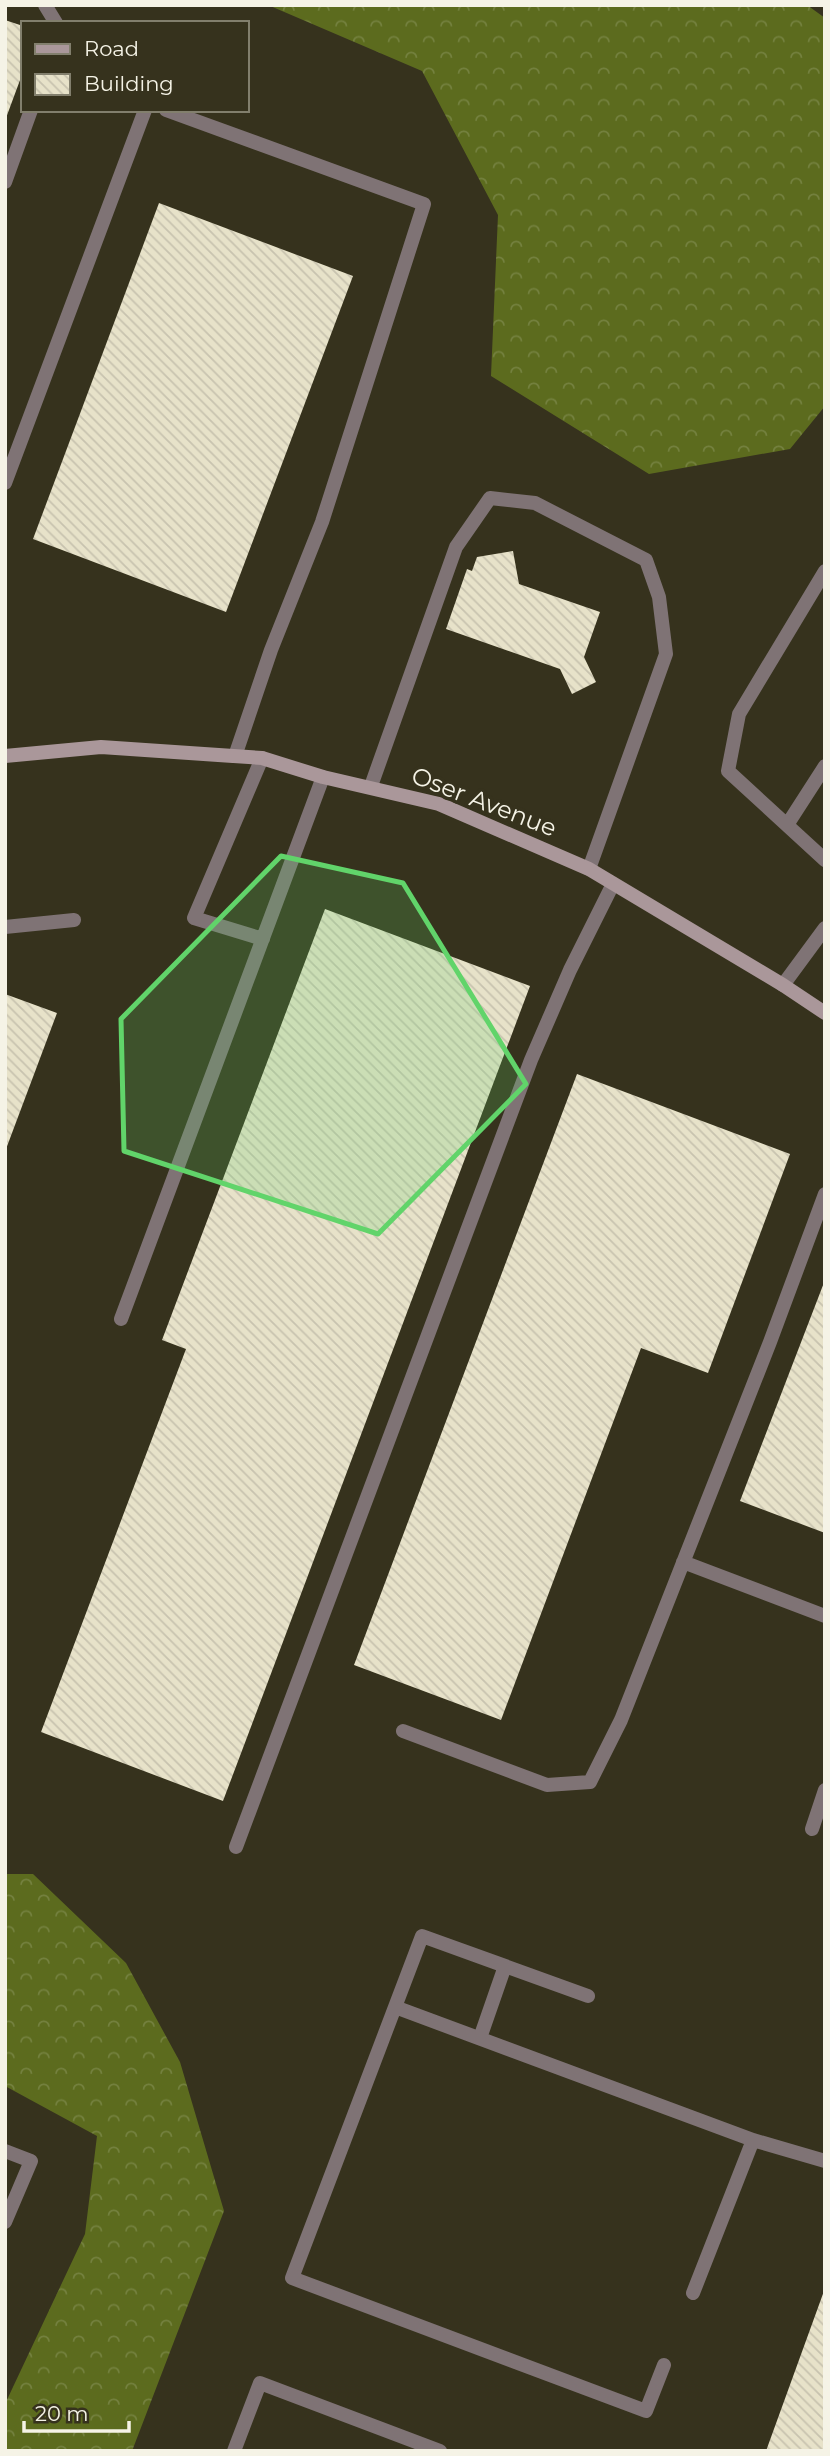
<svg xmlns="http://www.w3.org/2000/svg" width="830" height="2456" viewBox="0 0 830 2456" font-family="Montserrat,sans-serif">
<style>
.forest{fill:url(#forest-crowns)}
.building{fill:url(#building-back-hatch)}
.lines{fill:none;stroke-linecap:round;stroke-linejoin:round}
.lane{stroke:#7f7375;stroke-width:14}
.secondary{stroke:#aa979a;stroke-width:14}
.marked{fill:#61d46a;fill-opacity:0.2;stroke:#61d46a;stroke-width:5;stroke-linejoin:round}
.labels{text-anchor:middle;stroke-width:7;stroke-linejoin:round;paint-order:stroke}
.street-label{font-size:24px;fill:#f5f3e6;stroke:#36321d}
</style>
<defs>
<pattern id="forest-crowns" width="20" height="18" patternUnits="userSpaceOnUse" patternTransform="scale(1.75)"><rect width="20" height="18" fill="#5c6b1e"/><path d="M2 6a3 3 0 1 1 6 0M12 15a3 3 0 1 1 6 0" fill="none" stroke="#74813f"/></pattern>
<pattern id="building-back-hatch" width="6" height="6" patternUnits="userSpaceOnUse" patternTransform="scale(1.75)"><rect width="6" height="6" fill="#e7e2c9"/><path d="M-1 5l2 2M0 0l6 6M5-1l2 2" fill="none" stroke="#c8c3af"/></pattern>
</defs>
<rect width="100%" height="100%" fill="#36321d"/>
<!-- forest -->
<path class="forest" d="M268,5H807L825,18V406L790,449L649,474L491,376L498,215L422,71Z
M5,1874H33L126,1963L180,2062L224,2211L132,2451H5V2404L85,2234L97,2136L5,2086Z"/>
<!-- building -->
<path class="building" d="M5,20L23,26V72L6,118Z
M159,203L353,276L226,612L33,539Z
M513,551L519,584L600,612L584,657L596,682L572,694L560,669L446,629L467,569L472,571L477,557Z
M325,909L530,986L223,1801L41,1732L186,1349L162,1340Z
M5,994L57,1013L6,1149H5Z
M577,1074L790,1154L708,1373L641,1348L501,1720L354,1665Z
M825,1280V1533L740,1501Z
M824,2291L825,2451H766Z"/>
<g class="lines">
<!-- lane -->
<path class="lane" d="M45,5L56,23
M166,110L424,204L322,522L271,650L235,756
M5,182L31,110
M5,483L145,110
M825,571L739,714L728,771L825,860
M262,758L194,918L263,939
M371,786L456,547L490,498L535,503L646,560L659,597L666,654L589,869
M787,825L825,766
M5,927L74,920
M783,985L825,928
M121,1319L323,777
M683,1562L825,1616
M403,1731L547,1785L590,1782L621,1720L770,1342L825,1194
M812,1829L825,1790
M236,1847L531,1060L570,970L613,884
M588,1996L422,1936L292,2278L646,2411L664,2365
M395,2007L753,2140L825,2161
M480,2038L505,1966
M5,2151L31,2161L5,2222
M693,2293L753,2140
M234,2451L260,2383L440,2451"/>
<!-- secondary -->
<path class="secondary" d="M5,756L101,747L262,758L323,777L439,804L589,869L783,985L825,1013"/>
</g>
<!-- marked area -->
<path class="marked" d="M281,856L403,883L526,1084L378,1234L124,1151L121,1019Z"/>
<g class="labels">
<!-- street labels -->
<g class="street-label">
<text transform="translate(484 802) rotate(21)" y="8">Oser Avenue</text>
</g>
</g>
<!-- border -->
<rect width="830" height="2456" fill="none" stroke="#f5f3e6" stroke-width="14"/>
<!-- legend -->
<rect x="21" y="21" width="228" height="91" fill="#36321d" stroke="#827f6d" stroke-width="2"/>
<rect x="35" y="44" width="35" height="10" fill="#aa979a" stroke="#827f6d" stroke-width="2"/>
<text x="84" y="56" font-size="21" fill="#f5f3e6">Road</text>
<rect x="35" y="74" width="35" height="21" fill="url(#building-back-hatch)" stroke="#827f6d" stroke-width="2"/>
<text x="84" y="91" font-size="21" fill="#f5f3e6">Building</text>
<!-- scale -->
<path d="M24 2421v10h105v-10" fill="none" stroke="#f5f3e6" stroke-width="3.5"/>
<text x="35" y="2421" font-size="21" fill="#f5f3e6" stroke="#36321d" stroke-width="5" paint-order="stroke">20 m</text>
</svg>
